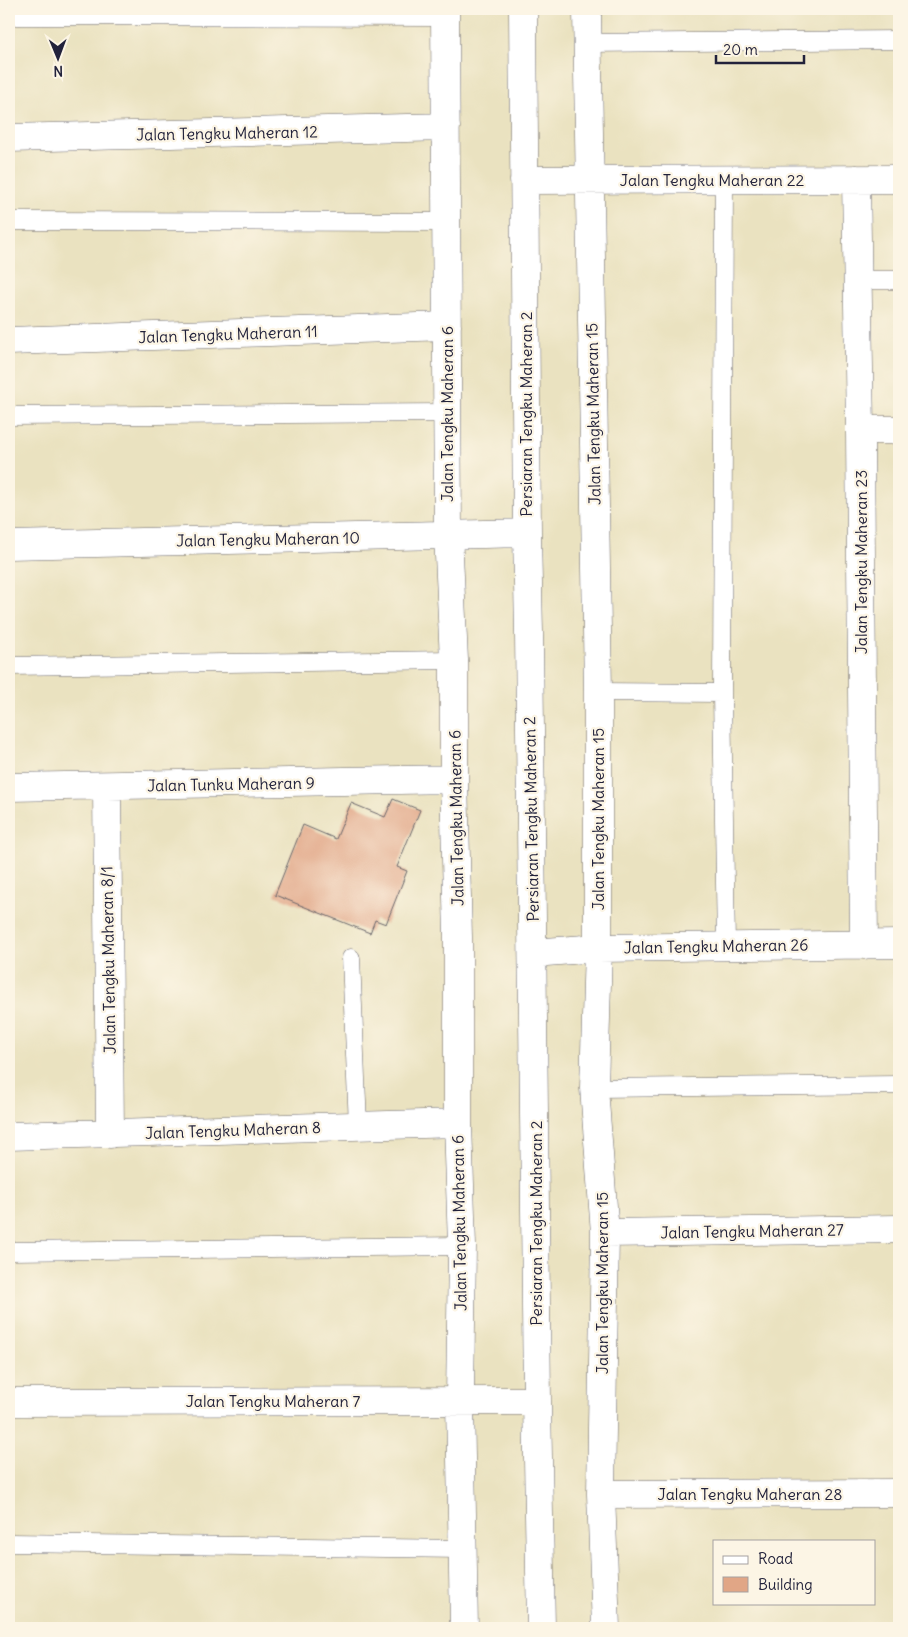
<svg xmlns="http://www.w3.org/2000/svg" width="908" height="1637" viewBox="0 0 908 1637" font-family="Delius,sans-serif">
<style>
.building{fill:#e1a686}
.lines{fill:none;stroke-linecap:round;stroke-linejoin:round}
.service-casing{stroke:#68656a;stroke-width:19}
.minor-casing{stroke:#68656a;stroke-width:29}
.service{stroke:#fff;stroke-width:18}
.minor{stroke:#fff;stroke-width:28}
.labels{text-anchor:middle;stroke-width:4.5;stroke-linejoin:round;paint-order:stroke}
.street-label{font-size:16px;fill:#22223b;stroke:#fcf5e5}
</style>
<rect width="100%" height="100%" fill="#fcf5e5"/>
<filter id="ink" filterUnits="userSpaceOnUse"><feTurbulence type="fractalNoise" baseFrequency=".02" numOctaves="2"/><feDisplacementMap in="SourceGraphic" scale="10" xChannelSelector="R" yChannelSelector="G"/><feConvolveMatrix kernelMatrix="1 2 1 2 8 2 1 2 1" color-interpolation-filters="sRGB"/></filter>
<filter id="wash" filterUnits="userSpaceOnUse"><feTurbulence type="fractalNoise" baseFrequency=".0096" numOctaves="4" result="noise"/><feDisplacementMap in="SourceGraphic" scale="20" xChannelSelector="R" yChannelSelector="G"/><feGaussianBlur stdDeviation="1.12" result="paint"/><feColorMatrix in="noise" values="0 0 0 0 0 0 0 0 0 0 0 0 0 0 0 0 0 1.4 0 .05"/><feComposite in="paint" operator="in"/></filter>
<g filter="url(#wash)">
<rect width="100%" height="100%" fill="#eae2c0"/>
<g id="blocks">
<!-- building -->
<path class="building" d="M393,799L420,810L397,867L407,871L386,924L375,920L370,933L275,895L303,825L336,839L351,803L385,817Z"/>
</g>
</g>
<g filter="url(#ink)">
<use href="#blocks" fill-opacity="0" stroke="#68656a" stroke-width="1"/>
<g class="lines">
<defs>
<path id="service" d="M9,16L446,17
M587,43L899,40
M9,221L447,222
M859,280H899
M9,416L447,413
M9,666L454,660
M598,692L722,693L726,946
M722,693L724,179
M351,958L358,1126
M594,1088L899,1085
M9,1251L462,1246
M9,1543L463,1549"/>
<path id="minor" d="M445,9L448,534L454,660V779L458,937V1123L462,1246L460,1401L464,1628
M523,9L527,533L529,633L537,1401L541,1628
M587,9L598,692V948L594,1088L605,1233L601,1494L606,1628
M9,138L446,127
M856,179L860,430L864,945
M524,180L899,179
M9,341L447,326
M860,430H899
M9,545L527,533
M9,787L454,779
M107,787L110,1134
M533,953L598,948L899,944
M9,1136L458,1123
M605,1233L899,1229
M9,1402L537,1401
M601,1494L899,1493"/>
</defs>
<!-- service casing -->
<use href="#service" class="service-casing"/>
<!-- minor casing -->
<use href="#minor" class="minor-casing"/>
<!-- service -->
<use href="#service" class="service"/>
<!-- minor -->
<use href="#minor" class="minor"/>
</g>
</g>
<g class="labels">
<!-- street labels -->
<g class="street-label">
<text transform="translate(227 133) rotate(-1)" y="6">Jalan Tengku Maheran 12</text>
<text x="712" y="186">Jalan Tengku Maheran 22</text>
<text transform="translate(228 334) rotate(-2)" y="6">Jalan Tengku Maheran 11</text>
<text transform="translate(447 414) rotate(-90)" y="6">Jalan Tengku Maheran 6</text>
<text transform="translate(526 414) rotate(-90)" y="6">Persiaran Tengku Maheran 2</text>
<text transform="translate(593 414) rotate(-91)" y="6">Jalan Tengku Maheran 15</text>
<text transform="translate(268 539) rotate(-1)" y="6">Jalan Tengku Maheran 10</text>
<text transform="translate(861 562) rotate(-90)" y="6">Jalan Tengku Maheran 23</text>
<text transform="translate(231 784) rotate(-1)" y="6">Jalan Tunku Maheran 9</text>
<text transform="translate(456 818) rotate(-91)" y="6">Jalan Tengku Maheran 6</text>
<text transform="translate(531 819) rotate(-91)" y="6">Persiaran Tengku Maheran 2</text>
<text transform="translate(598 819) rotate(-90)" y="6">Jalan Tengku Maheran 15</text>
<text transform="translate(716 946) rotate(-1)" y="6">Jalan Tengku Maheran 26</text>
<text transform="translate(108 960) rotate(-91)" y="6">Jalan Tengku Maheran 8/1</text>
<text transform="translate(233 1130) rotate(-2)" y="6">Jalan Tengku Maheran 8</text>
<text transform="translate(459 1223) rotate(-91)" y="6">Jalan Tengku Maheran 6</text>
<text transform="translate(536 1223) rotate(-90)" y="6">Persiaran Tengku Maheran 2</text>
<text transform="translate(752 1231) rotate(-1)" y="6">Jalan Tengku Maheran 27</text>
<text transform="translate(602 1283) rotate(-90)" y="6">Jalan Tengku Maheran 15</text>
<text x="273" y="1407">Jalan Tengku Maheran 7</text>
<text x="750" y="1500">Jalan Tengku Maheran 28</text>
</g>
</g>
<!-- margin -->
<rect width="908" height="1637" fill="none" stroke="#fcf5e5" stroke-width="30"/>
<!-- legend -->
<rect x="713" y="1540" width="162" height="65" fill="#fcf5e5" stroke="#a5a1a1"/>
<rect x="723" y="1556" width="25" height="8" fill="#ffffff" stroke="#a5a1a1"/>
<text x="758" y="1564" font-size="15" fill="#22223b">Road</text>
<rect x="723" y="1577" width="25" height="15" fill="#e1a686" stroke="#a5a1a1"/>
<text x="758" y="1590" font-size="15" fill="#22223b">Building</text>
<!-- north arrow -->
<g transform="translate(58 58) rotate(179)" stroke="#fcf5e5" stroke-width="4" paint-order="stroke">
<path d="M0-4L9 19L0 12L-9 19Z" fill="#22223b"/>
<text y="-8" font-size="14" font-weight="bold" text-anchor="middle" fill="#22223b">N</text>
</g>
<!-- scale -->
<path d="M716 55v8h88v-8" fill="none" stroke="#22223b" stroke-width="2.5"/>
<text x="723" y="55" font-size="15" fill="#22223b" stroke="#fcf5e5" stroke-width="4" paint-order="stroke">20 m</text>
</svg>
